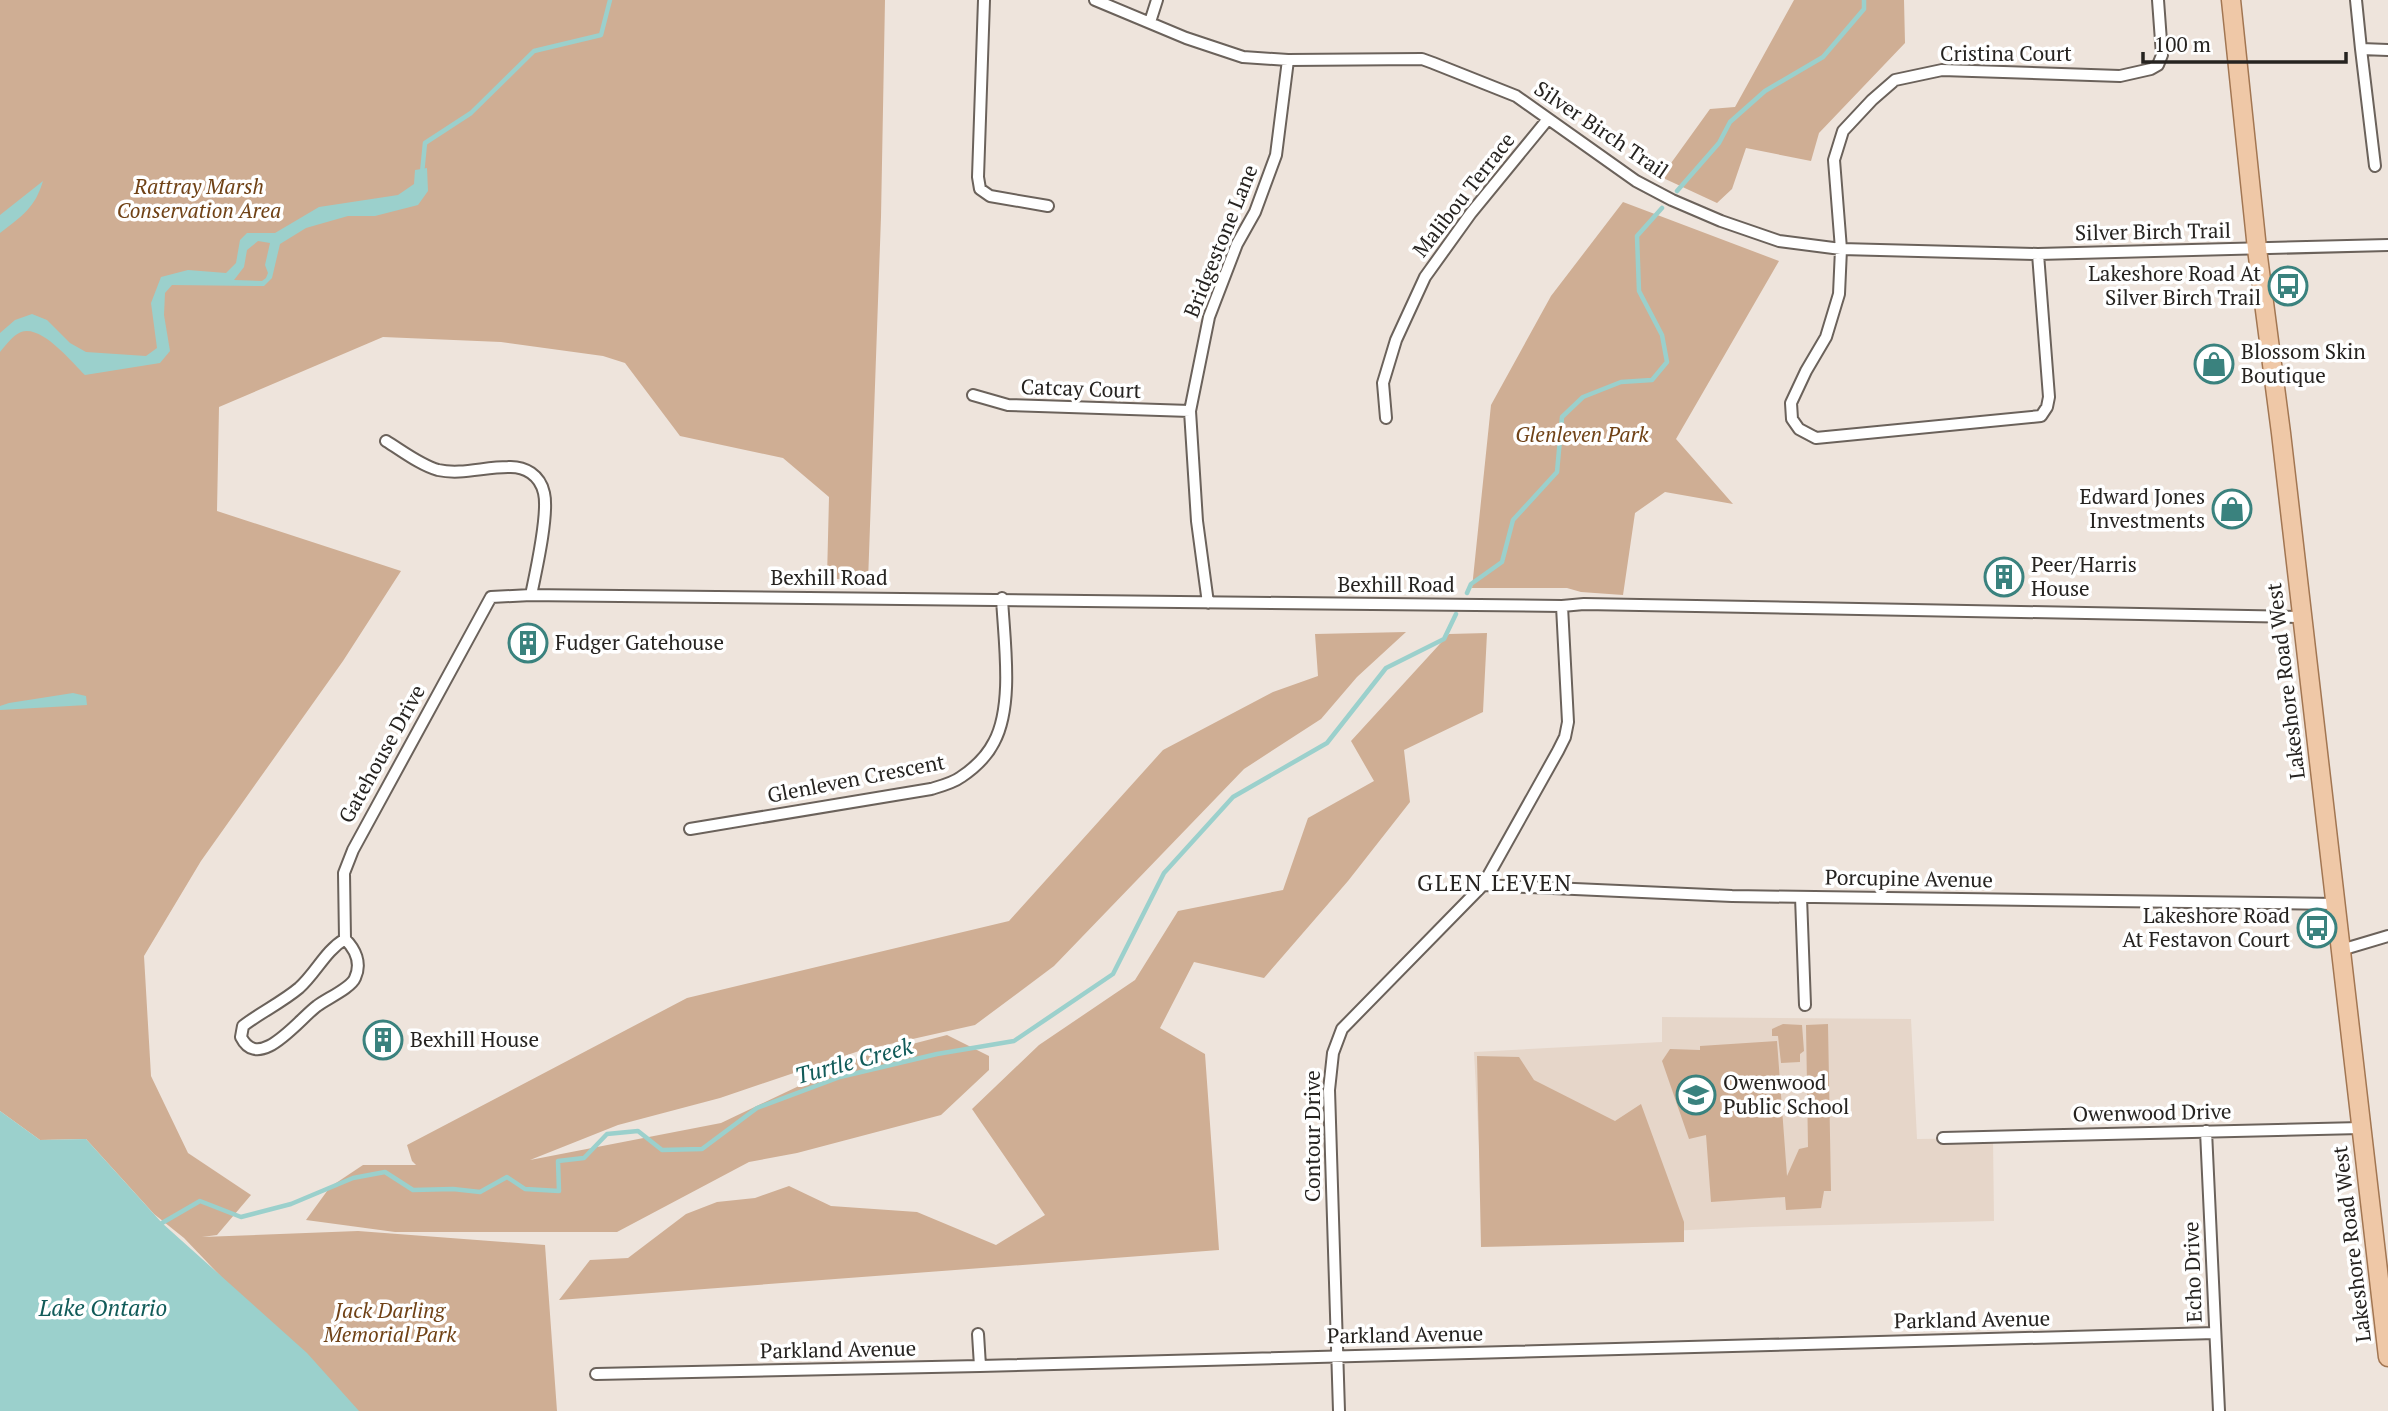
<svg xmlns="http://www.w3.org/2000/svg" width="2388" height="1411" viewBox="0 0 2388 1411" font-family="'PT Serif',serif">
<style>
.built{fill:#e6d6c9}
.green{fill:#cfae94}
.water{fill:#9bd0cc;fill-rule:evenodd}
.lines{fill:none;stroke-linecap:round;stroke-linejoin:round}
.stream{stroke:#9bd0cc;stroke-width:4.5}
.street-casing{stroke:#6b625b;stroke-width:14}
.primary-casing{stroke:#a27652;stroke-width:21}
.street{stroke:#fff;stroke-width:10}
.primary{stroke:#efc8a7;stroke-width:18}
.labels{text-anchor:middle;stroke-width:7;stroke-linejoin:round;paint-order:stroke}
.street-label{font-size:21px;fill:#262320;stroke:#fff}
.park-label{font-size:21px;font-style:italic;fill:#704216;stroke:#fff}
.poi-label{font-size:21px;fill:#262320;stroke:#fff;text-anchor:start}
.neighbourhood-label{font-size:23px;letter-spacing:2px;fill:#262320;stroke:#fff}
.water-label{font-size:23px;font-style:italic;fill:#115b59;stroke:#fff}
</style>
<rect width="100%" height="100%" fill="#eee4dc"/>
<!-- built -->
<path class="built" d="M1662,1017L1911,1019L1917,1139L1993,1138L1994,1221L1752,1227L1484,1240L1474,1052L1662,1042Z"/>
<!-- green -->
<path class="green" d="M0,0H885L881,217L868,582L827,578L829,497L783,458L680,436L625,363L603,356L501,342L383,337L219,407L217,511L401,571L343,661L201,861L144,956L151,1076L188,1153L251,1195L217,1235L202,1237L358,1231L545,1245L557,1411H350L184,1238L154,1214L86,1139L40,1140L0,1111Z
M1794,0H1904L1905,43L1819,133L1811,161L1746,148L1732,189L1717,203L1661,177L1710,109L1735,107Z
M1623,202L1779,261L1676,439L1733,504L1665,492L1635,513L1623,595L1581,592L1567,588H1472L1491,405L1551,296Z
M1406,632L1357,677L1321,719L1244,769L1054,966L975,1025L859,1051L720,1098L618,1125L530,1160L721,1123L858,1058L947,1035L989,1056V1070L941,1115L797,1153L749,1162L617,1232H395L306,1220L330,1187L363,1165H416L412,1161L407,1145L687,998L1009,921L1163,750L1273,692L1318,676L1315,634Z
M1487,633L1483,712L1404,750L1410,802L1348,881L1264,978L1194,962L1160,1028L1205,1054L1219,1250L559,1300L590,1260L628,1258L686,1214L717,1202L755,1198L789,1186L831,1206L917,1212L996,1245L1045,1215L972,1109L1039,1045L1135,980L1178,911L1283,890L1308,818L1374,781L1351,741L1449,634Z
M1783,1024L1802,1025L1804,1051L1800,1054V1062L1781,1063L1778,1036H1772V1029Z
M1828,1024L1831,1191H1824L1821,1208L1786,1210L1785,1197L1711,1202L1706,1135L1689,1139L1662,1061L1670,1049L1700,1050V1046L1777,1041L1787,1176L1799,1149L1808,1147L1806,1025Z
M1477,1056L1519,1057L1534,1080L1615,1121L1641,1104L1684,1222V1242L1481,1247Z"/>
<!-- water -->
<path class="water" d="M427,168L428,191L418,205L375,216H348L306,228L280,244L272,278L264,286L172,285L165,293L164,315L170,351L160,363L85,375C72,362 41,324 21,332C12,336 6,345 0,352V333L15,320L32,314L47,320L70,343L86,352L146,356L157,348L151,303L161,277L188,270L226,273L236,263L240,240L247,233H275L319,207L398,195L414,184L415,170ZM258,241L270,243L265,265L268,273L266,278L262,281L234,280L244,267L247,250Z
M43,181C35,208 22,216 0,233V215Z
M73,693L86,696L87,705L0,710V706L9,703Z
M0,1111L40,1140L86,1139L162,1223L307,1353L359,1411H0Z"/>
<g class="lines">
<!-- stream -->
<path class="stream" d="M422,173L425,143L471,113L534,51L601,35L610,0
M1677,191L1719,143L1730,122L1765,91L1823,57L1864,9V0
M1467,593L1471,584L1502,562L1513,520L1557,472L1562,417L1583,397L1621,382L1652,380L1667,362L1662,335L1639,291L1637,236L1662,208
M162,1223L200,1201L241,1217L291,1204L353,1178L385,1172L413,1190L453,1189L480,1192L507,1177L525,1189L559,1191L558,1161L584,1158L607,1134L638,1131L662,1150L702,1149L757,1108L840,1077L937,1054L1014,1041L1113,974L1164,873L1233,797L1327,743L1386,668L1444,639L1456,614"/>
<defs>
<path id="street" d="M984,0L978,177L980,189L990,196L1048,206
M1095,0L1186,38L1243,57L1288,60L1422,59L1433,63L1516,96L1636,181L1672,200L1721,221L1779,241L1841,249L2038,254L2388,245
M2356,0L2361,49L2388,50
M1150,22L1157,0
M2361,49L2375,166
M2038,254L2049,397L2047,407L2041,416L1816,438L1799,429L1792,419L1791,403L1806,371L1826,337L1839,294L1841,249L1834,160L1843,131L1872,100L1895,80L1942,70L2120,76L2151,69L2158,65L2162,55L2158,0
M973,395L1008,405L1190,411
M1386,418L1383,383L1396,340L1425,277L1471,213L1548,119
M386,441C401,450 420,465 438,470C461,475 484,467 508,467C525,466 540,475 544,493C549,514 536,571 531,595
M1208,603L1197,521L1190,411L1209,317L1237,244L1255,212L1276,155L1288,60
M690,829L931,789C941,786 953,783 961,777C973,769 987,756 994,742C1014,705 1004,640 1002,598
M1483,885L1732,896L2336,904
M1801,897L1805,1005
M345,939C325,951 316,973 299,988C281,1003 261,1012 243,1026L241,1037C259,1073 299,1019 317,1006C326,999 351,988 355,978C362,963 355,949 345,939L344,873L353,850L491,597L531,595C875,598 1219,603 1562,606L1584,604L2301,617
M2341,950L2388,936
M2206,1131L2219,1411
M1943,1138L2361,1128
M978,1334L980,1366
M596,1374L980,1366L2215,1333
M1339,1411L1329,1090L1333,1053L1342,1029L1483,885L1558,751L1565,737L1568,722L1562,606"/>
<path id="primary" d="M2231,0L2257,249L2281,433L2388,1357"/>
</defs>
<!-- street casing -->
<use href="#street" class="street-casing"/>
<!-- primary casing -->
<use href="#primary" class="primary-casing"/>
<!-- street -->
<use href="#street" class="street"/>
<!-- primary -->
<use href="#primary" class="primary"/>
</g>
<!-- icons -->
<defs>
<symbol id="bus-ring" viewBox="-11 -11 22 22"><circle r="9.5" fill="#fff" stroke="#3a827e" stroke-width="1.5"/><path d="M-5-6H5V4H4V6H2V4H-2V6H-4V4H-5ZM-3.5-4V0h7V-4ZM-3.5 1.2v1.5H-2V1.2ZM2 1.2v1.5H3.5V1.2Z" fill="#3a827e"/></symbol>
<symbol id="shop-ring" viewBox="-11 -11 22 22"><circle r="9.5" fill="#fff" stroke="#3a827e" stroke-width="1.5"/><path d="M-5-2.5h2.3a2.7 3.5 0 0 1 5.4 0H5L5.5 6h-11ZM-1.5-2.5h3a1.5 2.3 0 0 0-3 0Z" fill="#3a827e"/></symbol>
<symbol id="building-ring" viewBox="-11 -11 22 22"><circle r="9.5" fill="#fff" stroke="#3a827e" stroke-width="1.5"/><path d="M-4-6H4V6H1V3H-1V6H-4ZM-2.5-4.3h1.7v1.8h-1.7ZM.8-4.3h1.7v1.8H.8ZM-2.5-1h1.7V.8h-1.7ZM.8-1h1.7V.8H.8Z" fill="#3a827e"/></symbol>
<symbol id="school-ring" viewBox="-11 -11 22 22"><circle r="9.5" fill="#fff" stroke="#3a827e" stroke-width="1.5"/><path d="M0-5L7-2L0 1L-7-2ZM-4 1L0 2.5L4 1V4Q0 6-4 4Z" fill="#3a827e"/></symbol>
</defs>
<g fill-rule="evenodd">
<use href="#bus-ring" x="2266" y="264" width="44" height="44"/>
<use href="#shop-ring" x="2192" y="342" width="44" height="44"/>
<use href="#shop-ring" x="2210" y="487" width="44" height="44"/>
<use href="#building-ring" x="1982" y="555" width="44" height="44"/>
<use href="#building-ring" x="506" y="621" width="44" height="44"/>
<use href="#bus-ring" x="2295" y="906" width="44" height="44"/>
<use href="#building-ring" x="361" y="1018" width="44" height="44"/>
<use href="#school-ring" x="1674" y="1073" width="44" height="44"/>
</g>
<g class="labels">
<!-- street labels -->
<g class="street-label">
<text x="2006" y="61">Cristina Court</text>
<text transform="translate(1601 130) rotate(34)" y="7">Silver Birch Trail</text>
<text transform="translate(1464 195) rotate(-52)" y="7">Malibou Terrace</text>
<text transform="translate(2153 232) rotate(-1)" y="7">Silver Birch Trail</text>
<text transform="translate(1221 241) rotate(-68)" y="7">Bridgestone Lane</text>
<text transform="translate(1081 389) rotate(2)" y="7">Catcay Court</text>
<text x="829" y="585">Bexhill Road</text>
<text x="1396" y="592">Bexhill Road</text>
<text transform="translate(2286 681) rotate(-97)" y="7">Lakeshore Road West</text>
<text transform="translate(382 754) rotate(-61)" y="7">Gatehouse Drive</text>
<text transform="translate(856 779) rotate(-11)" y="7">Glenleven Crescent</text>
<text transform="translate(1909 879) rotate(1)" y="7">Porcupine Avenue</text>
<text transform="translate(2152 1113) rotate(-1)" y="7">Owenwood Drive</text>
<text transform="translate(1313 1136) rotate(-90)" y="7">Contour Drive</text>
<text transform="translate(2352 1244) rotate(-97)" y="7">Lakeshore Road West</text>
<text transform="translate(2193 1272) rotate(-92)" y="7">Echo Drive</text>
<text transform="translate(1972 1320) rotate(-1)" y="7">Parkland Avenue</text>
<text transform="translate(1405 1335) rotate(-1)" y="7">Parkland Avenue</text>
<text transform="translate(838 1350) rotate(-1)" y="7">Parkland Avenue</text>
</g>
<!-- park labels -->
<g class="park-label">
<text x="199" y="194">Rattray Marsh<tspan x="199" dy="24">Conservation Area</tspan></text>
<text x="1582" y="442">Glenleven Park</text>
<text x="390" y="1318">Jack Darling<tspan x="390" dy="24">Memorial Park</tspan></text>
</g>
<!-- poi labels -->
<g class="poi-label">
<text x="2261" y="281" text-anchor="end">Lakeshore Road At<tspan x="2261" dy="24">Silver Birch Trail</tspan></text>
<text x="2241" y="359">Blossom Skin<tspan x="2241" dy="24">Boutique</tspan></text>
<text x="2205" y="504" text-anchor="end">Edward Jones<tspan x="2205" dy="24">Investments</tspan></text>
<text x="2031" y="572">Peer/Harris<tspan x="2031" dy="24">House</tspan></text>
<text x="555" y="650">Fudger Gatehouse</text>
<text x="2290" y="923" text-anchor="end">Lakeshore Road<tspan x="2290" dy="24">At Festavon Court</tspan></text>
<text x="410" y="1047">Bexhill House</text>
<text x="1723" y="1090">Owenwood<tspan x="1723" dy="24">Public School</tspan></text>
</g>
<!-- neighbourhood labels -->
<g class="neighbourhood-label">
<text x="1495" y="891">GLEN LEVEN</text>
</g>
<!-- water labels -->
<g class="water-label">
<text transform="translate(854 1061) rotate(-15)" y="8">Turtle Creek</text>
<text x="103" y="1316">Lake Ontario</text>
</g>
</g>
<!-- scale -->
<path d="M2143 52v10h203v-10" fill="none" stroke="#262320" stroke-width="3.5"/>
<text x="2154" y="52" font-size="21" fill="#262320" stroke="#ffffff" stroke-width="5" paint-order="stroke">100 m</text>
</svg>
